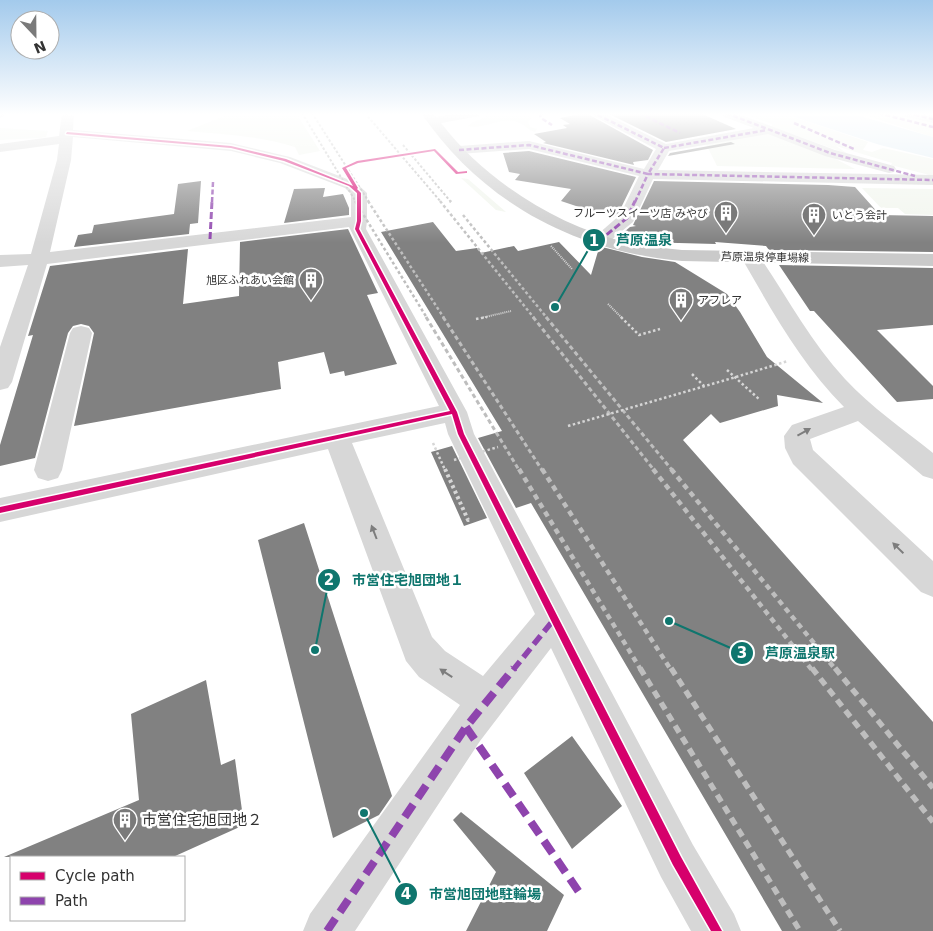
<svg xmlns="http://www.w3.org/2000/svg" width="933" height="931" viewBox="0 0 933 931" font-family="'DejaVu Sans','Noto Sans JP',sans-serif">
<style>
.green{fill:#f1f5ed}
.water{fill:#ddebf3}
.building{fill:#818181}
.lines{fill:none;stroke-linecap:round;stroke-linejoin:round}
.path-far2{stroke:#d6d6d6;stroke-width:2;stroke-dasharray:1 1;stroke-linecap:butt}
.path-far1{stroke:#d6d6d6;stroke-width:2.5;stroke-dasharray:2.5 2.5;stroke-linecap:butt}
.path{stroke:#d6d6d6;stroke-width:4;stroke-dasharray:3 3;stroke-linecap:butt}
.minor{fill:#d7d7d7;fill-rule:evenodd}
.major{fill:#cacaca;fill-rule:evenodd}
.rail-far4{stroke:#bebebe;stroke-width:2;stroke-dasharray:2.5 2;stroke-linecap:butt}
.rail-far3{stroke:#bebebe;stroke-width:2.5;stroke-dasharray:3 2.5;stroke-linecap:butt}
.rail-far2{stroke:#bebebe;stroke-width:3;stroke-dasharray:4.5 3;stroke-linecap:butt}
.rail-far1{stroke:#bebebe;stroke-width:4.5;stroke-dasharray:5.5 4.5;stroke-linecap:butt}
.rail{stroke:#bebebe;stroke-width:5.5;stroke-dasharray:8 5.5;stroke-linecap:butt}
.path-bridge{stroke:#d6d6d6;stroke-width:2.5;stroke-dasharray:2.5 2.5;stroke-linecap:butt}
.quiet-far3{stroke:#8e44ad;stroke-width:2.5;stroke-dasharray:5 2.5;stroke-linecap:butt}
.quiet-far2{stroke:#8e44ad;stroke-width:3;stroke-dasharray:7 3;stroke-linecap:butt}
.quiet-far1{stroke:#8e44ad;stroke-width:5.5;stroke-dasharray:11 5.5;stroke-linecap:butt}
.quiet{stroke:#8e44ad;stroke-width:8;stroke-dasharray:15 8;stroke-linecap:butt}
.cycleway-casing{stroke:#fff;stroke-width:3}
.cycleway{fill:#d6006c;fill-rule:evenodd}
.oneway{fill:#7d7d7d}
.labels{text-anchor:middle;stroke-width:5;stroke-linejoin:round;paint-order:stroke}
.far-poi-label{font-size:11px;fill:#333;stroke:#fff;text-anchor:end}
.far-street-label{font-size:11px;fill:#333;stroke:#fff}
.near-poi-label{font-size:15px;fill:#333;stroke:#fff;text-anchor:start}
.leader{fill:none;stroke:#0f766e;stroke-width:2}
.callout-dot{fill:#0f766e;stroke:#fff;stroke-width:2}
.mark-label{font-size:15px;text-anchor:middle;font-weight:bold;fill:#fff}
.callout-label{font-size:14px;text-anchor:middle;font-weight:bold;fill:#0f766e;stroke:#fff;stroke-width:5;stroke-linejoin:round;paint-order:stroke}
</style>
<rect width="100%" height="100%" fill="#fff"/>
<!-- green -->
<path class="green" d="M232,113H296L320,151L299,155L295,147C259,136 224,134 187,131Z
M496,113H528L532,118L528,122L530,127L537,129L535,132C528,130 524,124 517,122C501,116 484,130 468,126L473,122Z
M741,113H781L868,142L863,150L872,152L883,148L933,159V176L891,165L892,163L836,146L848,154L772,127V124Z
M858,113H905L933,120V137Z
M0,128L48,131L46,137L40,138L0,140Z
M766,132L828,155L855,169L717,166L705,142Z
M461,178L468,179L506,212L496,210Z
M862,188L933,189V215L905,214L898,208H881Z"/>
<!-- water -->
<path class="water" d="M782,113H849L933,137V158L880,145Z"/>
<!-- building -->
<path class="building" d="M586,113L653,150L648,160L633,162L634,165L543,143L546,142L534,134L567,128L563,125L570,124L560,118Z
M607,113H700L736,129L666,142Z
M731,142L735,144L668,156L670,153Z
M529,151L636,177L618,214L613,218L608,217L609,214L591,211L561,201L571,189L515,180L520,174L509,172L503,153Z
M201,181L198,223L190,224L189,234L74,247L78,235L92,233L94,225L174,214L178,184Z
M654,181L828,185L855,187L880,215L933,216V252L769,250L766,246L715,242L716,244L641,242L644,244L617,238L630,227L636,226L633,225Z
M325,188L323,197L343,194L349,208V215L284,223L294,189Z
M433,222L456,251L477,248L481,253L514,246L518,251L559,242L591,275L599,248L602,247L642,257L675,262L727,294L740,312L767,357L823,403L777,395L778,406L720,423L711,414L683,440L933,722V931H782L531,503L516,508L478,438L502,431L381,232Z
M348,229L378,293L367,295L397,364L345,376L344,371L330,374L324,352L278,362L281,389L74,426L94,333L89,326L81,324L73,326L68,333L35,458L0,466V445L33,335L28,336L50,266L188,249L183,304L239,296L240,242Z
M779,265L933,268V325L877,330L933,386V399L897,402L814,311H810Z
M452,446L487,518L464,526L431,452Z
M304,523L392,796L379,815L333,838L258,540Z
M206,680L221,765L235,759L244,825L173,857H4L139,800L131,714Z
M572,736L622,806L572,849L524,773Z
M461,812L564,895L547,931H466L496,872L453,820Z"/>
<g class="lines">
<!-- path-far2 -->
<path class="path-far2" d="M551,246L572,269
M608,304L622,318
M481,318L511,311"/>
<!-- path-far1 -->
<path class="path-far1" d="M621,317L639,335L660,329
M476,319L487,317
M727,370L760,400
M692,374L704,386
M736,377L788,361
M433,443L445,470"/>
<!-- path -->
<path class="path" d="M445,469L468,520L471,519"/>
<!-- minor -->
<path class="minor" d="M0,113H8L0,118Z
M62,113H74L73,130L231,143L290,157L355,182L367,193V221L366,229L467,412L474,434L693,845L734,914L741,931H691L661,877L551,648L480,741L355,931H303L310,914L460,705L419,677L406,661L328,449L0,522V498L439,406L349,227L47,264L12,382L8,388L0,390V347L28,265L0,267V255L31,254L57,160L59,144L0,152V144L59,136ZM73,137L231,151L280,163L345,188L351,194V217L50,252L71,160ZM445,423L448,434L535,614L483,676L445,651L432,637L352,443Z
M588,113H603L666,144L754,128L722,116L720,113H736L835,150L894,166L896,169L894,172L889,173L825,156L768,134L669,151L658,170L933,175V185L653,179L633,222L605,245L599,246L593,245L590,241L620,215L639,176L529,149L459,154L452,150L459,146L529,141L644,169L656,149Z
M901,113H922L933,115V123L903,116Z
M750,251L757,253C786,295 810,341 845,379C871,407 903,429 933,453V479L923,476L858,421L810,439L813,450L933,561V597L921,592L793,464L785,448L784,436L792,425L844,407C801,364 771,309 741,257L743,253Z
M81,326L89,328L92,333L62,470L58,478L48,481L38,478L34,470L70,333L73,328Z"/>
<!-- major -->
<path class="major" d="M421,113H433L436,117L457,113H481L479,116L441,123C485,180 555,225 625,242C644,246 663,248 682,250L933,254V266L682,261C574,251 483,203 421,113Z"/>
<!-- rail-far4 -->
<path class="rail-far4" d="M302,113L356,202
M312,113L369,202
M365,113L441,202
M403,145L451,202"/>
<!-- rail-far3 -->
<path class="rail-far3" d="M355,201L427,318
M368,201L444,318
M440,201L534,318
M450,201L451,202
M463,215L547,318"/>
<!-- rail-far2 -->
<path class="rail-far2" d="M426,317L519,470
M443,317L542,470
M533,317L654,470
M546,317L672,470"/>
<!-- rail-far1 -->
<path class="rail-far1" d="M519,469L641,670
M542,469L671,670
M653,469L812,670
M671,469L836,670"/>
<!-- rail -->
<path class="rail" d="M640,668L800,931
M671,668L840,931
M812,668L933,822
M835,668L933,788"/>
<!-- path-bridge -->
<path class="path-bridge" d="M568,426L736,377
M454,460L498,447"/>
<!-- quiet-far3 -->
<path class="quiet-far3" d="M542,113L540,115L541,118L552,125
M639,113L680,133
M726,113L830,153L915,176
M878,113L933,127
M907,113L933,119
M794,123L854,149
M664,148L767,130
M459,150L529,145L648,174L664,148L594,113
M212,202L213,182
M635,202L648,174L933,180"/>
<!-- quiet-far2 -->
<path class="quiet-far2" d="M210,239L212,201
M599,241L627,218L635,201"/>
<!-- quiet-far1 -->
<path class="quiet-far1" d="M513,670L555,618"/>
<!-- quiet -->
<path class="quiet" d="M466,727L581,895
M327,931L466,727L514,668"/>
<defs>
<path id="cycleway" d="M67,132L231,146L286,159L353,186L342,168L357,161L435,149L458,172L467,171V173H466L456,174L434,151L358,163L346,168L358,188L357,189L361,193V221L359,229L457,412L464,434L681,857L722,931H711L673,865L458,434L452,414L0,513V507L450,411L355,229L357,221V193L349,186L284,161L231,148L66,134Z"/>
</defs>
<!-- cycleway casing -->
<use href="#cycleway" class="cycleway-casing"/>
<!-- cycleway -->
<use href="#cycleway" class="cycleway"/>
</g>
<!-- one-way arrows -->
<defs><path id="oneway-solid" d="M-6-.8H1V-3.2L6.5 0L1 3.2V.8H-6Z" transform="scale(1.25)"/></defs>
<g class="oneway">
<use href="#oneway-solid" transform="translate(804 432) rotate(-29)"/>
<use href="#oneway-solid" transform="translate(374 532) rotate(-111)"/>
<use href="#oneway-solid" transform="translate(898 548) rotate(-136)"/>
<use href="#oneway-solid" transform="translate(446 673) rotate(-147)"/>
</g>
<!-- sky -->
<linearGradient id="sky" x2="0" y2="1"><stop stop-color="#a3caec"/><stop offset="0.47" stop-color="#fff"/><stop offset="1" stop-color="#fff" stop-opacity="0"/></linearGradient>
<rect width="933" height="243" fill="url(#sky)"/>
<!-- icons -->
<defs>
<symbol id="building-pin" viewBox="-11 -11 22 30"><path d="M0 17L-7.5 6A9.5 9.5 0 1 1 7.5 6Z" fill="#7a7a7a" stroke="#fff"/><path d="M-4-6H4V6H1V3H-1V6H-4ZM-2.5-4.3h1.7v1.8h-1.7ZM.8-4.3h1.7v1.8H.8ZM-2.5-1h1.7V.8h-1.7ZM.8-1h1.7V.8H.8Z" fill="#fff"/></symbol>
</defs>
<g fill-rule="evenodd">
<use href="#building-pin" x="712" y="199" width="28" height="38"/>
<use href="#building-pin" x="800" y="201" width="28" height="38"/>
<use href="#building-pin" x="297" y="266" width="28" height="38"/>
<use href="#building-pin" x="667" y="286" width="28" height="38"/>
<use href="#building-pin" x="111" y="806" width="28" height="38"/>
</g>
<g class="labels">
<!-- far-poi labels -->
<g class="far-poi-label">
<text x="708" y="217">フルーツスイーツ店 みやび</text>
<text x="832" y="219" text-anchor="start">いとう会計</text>
<text x="294" y="284">旭区ふれあい会館</text>
<text x="698" y="304" text-anchor="start">アフレア</text>
</g>
<!-- far-street labels -->
<g class="far-street-label">
<text transform="translate(765 257) rotate(1)" y="4">芦原温泉停車場線</text>
</g>
<!-- near-poi labels -->
<g class="near-poi-label">
<text x="142" y="825">市営住宅旭団地２</text>
</g>
</g>
<!-- callouts -->
<path class="leader" d="M555 307L594 240M315 650L329 580M669 621L742 653M364 813L406 894"/>
<g class="callout-dot">
<circle cx="555" cy="307" r="5"/>
<circle cx="315" cy="650" r="5"/>
<circle cx="669" cy="621" r="5"/>
<circle cx="364" cy="813" r="5"/>
<circle cx="594" cy="240" r="12"/>
<circle cx="329" cy="580" r="12"/>
<circle cx="742" cy="653" r="12"/>
<circle cx="406" cy="894" r="12"/>
</g>
<g class="mark-label">
<text x="594" y="246">1</text>
<text x="329" y="585">2</text>
<text x="742" y="658">3</text>
<text x="406" y="899">4</text>
</g>
<g class="callout-label">
<text x="644" y="245">芦原温泉</text>
<text x="408" y="585">市営住宅旭団地１</text>
<text x="800" y="658">芦原温泉駅</text>
<text x="485" y="899">市営旭団地駐輪場</text>
</g>
<!-- legend -->
<rect x="10" y="856" width="175" height="65" fill="#ffffff" stroke="#adadad"/>
<rect x="20" y="872" width="25" height="8" fill="#d6006c" stroke="#adadad"/>
<text x="55" y="881" font-size="15" fill="#333333">Cycle path</text>
<rect x="20" y="897" width="25" height="8" fill="#8e44ad" stroke="#adadad"/>
<text x="55" y="906" font-size="15" fill="#333333">Path</text>
<!-- north arrow -->
<g transform="translate(35 35) rotate(158)"><circle r="24" fill="#ffffff" stroke="#adadad"/>
<path d="M0-4L9 19L0 12L-9 19Z" fill="#7a7a7a"/>
<text y="-8" font-size="14" font-weight="bold" text-anchor="middle" fill="#333333">N</text>
</g>
</svg>
